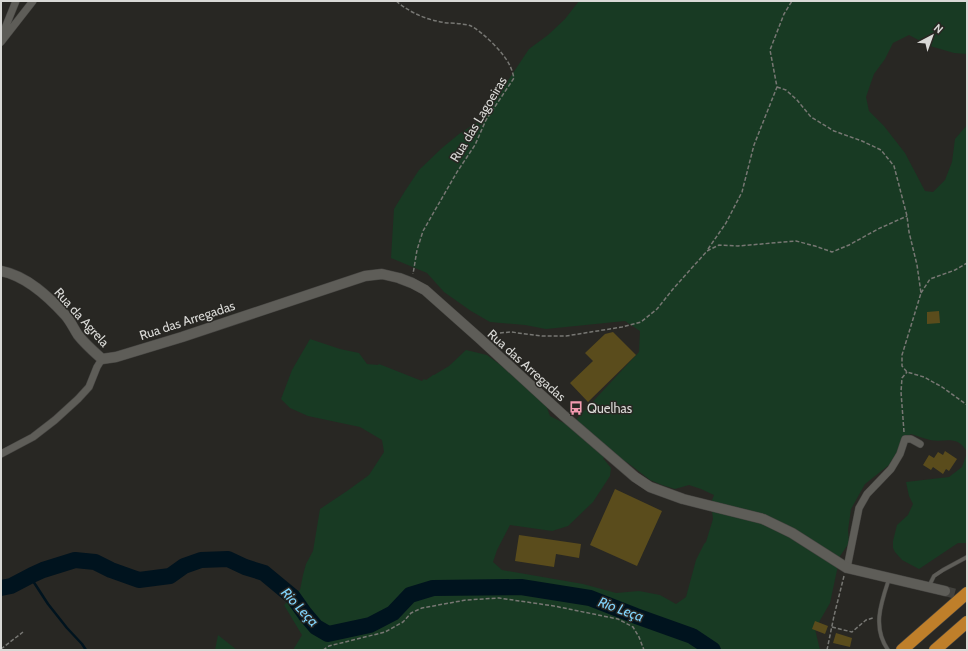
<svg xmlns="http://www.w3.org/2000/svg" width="968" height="651" viewBox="0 0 968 651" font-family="Cabin,sans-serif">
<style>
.green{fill:#183a23;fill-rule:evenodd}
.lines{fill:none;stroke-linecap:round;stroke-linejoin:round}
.stream{stroke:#00131e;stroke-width:2.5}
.river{stroke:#00131e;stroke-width:16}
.building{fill:#5a4c1c}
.secondary-tunnel{stroke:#43423e;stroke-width:10;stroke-dasharray:10 5;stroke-linecap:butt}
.lane-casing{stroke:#454441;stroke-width:4.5}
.street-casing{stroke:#454441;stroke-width:8}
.secondary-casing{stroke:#454441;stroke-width:11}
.highway-casing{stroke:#454441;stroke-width:13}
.path{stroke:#777773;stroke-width:1.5;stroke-dasharray:4 2;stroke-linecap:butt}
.lane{stroke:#5e5d58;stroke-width:3.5}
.street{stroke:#5e5d58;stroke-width:7}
.secondary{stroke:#5e5d58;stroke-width:10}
.highway{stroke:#bf7f2a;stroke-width:12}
.labels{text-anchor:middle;stroke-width:3;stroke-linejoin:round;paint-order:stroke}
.street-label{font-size:13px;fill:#d9d9d6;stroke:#282723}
.poi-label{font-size:13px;fill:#d9d9d6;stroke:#282723;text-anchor:start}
.water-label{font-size:14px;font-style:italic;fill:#81d4fc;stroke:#282723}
</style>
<rect width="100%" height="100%" fill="#282723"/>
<!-- green -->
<path class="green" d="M579,1H967V54L954,53L930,46L909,35L893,43L885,59L874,74L866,97L869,111L884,126L905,153L925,191L933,192L945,180L952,162L955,139L967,125V452C957,434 945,443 930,440C923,438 917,436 911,434L901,443L900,447L889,465L865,484L851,509L848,530L849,543L840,556L830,603L815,629L820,650H293L302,635L284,605L300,590L303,575L306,564L313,551L320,509L347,491L369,475L384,452L382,440L360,427L308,416L290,408L281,399L292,370L310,339L340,349L359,353L367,364L378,365L379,364L422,381L424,379L426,380L433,375H434L449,366L466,350L487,355L525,383L545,402L550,416L570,426L639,352L640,331L625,321L546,329L525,325L490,322L471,311L444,292L427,273L391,258L394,209L405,191L419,170L442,148L459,134L473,125L481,121L529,49L548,35L565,19ZM614,455L628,463L650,480L662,485L675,489L689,485L701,489L714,495L711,503L713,519L706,542L704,544L696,560L686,597L676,604L660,595L639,591L616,593L583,584L502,570L493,562L497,550L510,525L552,531L568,526L593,502L610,476L611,468L603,458Z
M967,453V543H958L919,569L902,560L895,552L893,548V541L897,525L908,515L913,504L909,496L906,482L949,477L962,467Z
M218,635L237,650H215Z"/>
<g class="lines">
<!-- stream -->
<path class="stream" d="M32,575L33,581L48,604L67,628L82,644L86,650"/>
<!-- river -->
<path class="river" d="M1,588L11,586L32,575L43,570L75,560L95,562L111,570L139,580L170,576L184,566L201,560L228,559L245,567L264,573L293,597L305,614L316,627L328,634L370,625L393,613L410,595L433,588L521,587L590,598L636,616L692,636L713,650"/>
</g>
<!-- building -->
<path class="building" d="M939,311L940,323L927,324V312Z
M613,332L636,355L588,402L570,383L593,361L585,353L605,334Z
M945,451L957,459L949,471L946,469L943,474L933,467L931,470L923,465L929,455L934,458L938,452L943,455Z
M615,489L662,511L637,566L590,545Z
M519,535L581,544L579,558L556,554L554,567L515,561Z
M815,621L828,626L825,634L812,629Z
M836,633L852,638L850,647L833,643Z"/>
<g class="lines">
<!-- secondary-tunnel -->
<path class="secondary-tunnel" d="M945,591L967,597"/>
<defs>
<path id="lane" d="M929,586L934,576L943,570L967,557
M888,650C872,627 881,603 889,579"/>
<path id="street" d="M1,38L16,1
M1,42L33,1
M1,454L33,437L55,420L78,399L89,387L97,367L102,359
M847,568L859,508L867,494L891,469L900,454L905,439H911L920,444"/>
<path id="secondary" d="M1,271C27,276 49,297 66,316C71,322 74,329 78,335C85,344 93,351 102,359L116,357L182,337L365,276L382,274L399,278L412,283L425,290L479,338L563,415L635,477L650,487L683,499L763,519L792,533L847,568L945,591"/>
<path id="highway" d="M902,650L967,593
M935,650L967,622"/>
</defs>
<!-- lane casing -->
<use href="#lane" class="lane-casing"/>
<!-- street casing -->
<use href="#street" class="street-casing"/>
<!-- secondary casing -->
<use href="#secondary" class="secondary-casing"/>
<!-- highway casing -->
<use href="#highway" class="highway-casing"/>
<!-- path -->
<path class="path" d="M396,1C412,14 427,20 447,23C454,23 466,24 471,26C483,32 505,54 510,66C512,70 513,74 514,78L486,120L475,145L457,172L423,231L417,250L413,274
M777,87L786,90L797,100L811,117L834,131L862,141L881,150L894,166L907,216L909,232L917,265L921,293L902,355V366L907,372L924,377L942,387L967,405
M708,249L726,223L742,192L754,145L777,87L770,50L784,14L792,1
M921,293L930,279L955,270L967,263
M488,334L511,332L542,336H566L622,327L641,322L657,309L673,289L707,251L719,245L738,246L796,241L815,246L832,252L849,245L878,229L907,216
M904,432L901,392L902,378L907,372
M832,627L852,632L866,620L873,618
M1,649L23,632
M323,650L329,646L385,632L403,622L411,613L422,608L466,600L499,598L554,606L618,619L633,627L639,637L644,650
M827,650L834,616L844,576"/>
<!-- lane -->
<use href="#lane" class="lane"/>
<!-- street -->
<use href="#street" class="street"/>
<!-- secondary -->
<use href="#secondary" class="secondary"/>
<!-- highway -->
<use href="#highway" class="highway"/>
</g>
<!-- icons -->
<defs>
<symbol id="bus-bare" viewBox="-9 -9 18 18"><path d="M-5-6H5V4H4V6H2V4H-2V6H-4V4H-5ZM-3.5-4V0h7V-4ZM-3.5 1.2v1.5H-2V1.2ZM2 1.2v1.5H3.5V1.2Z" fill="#f29ab0" stroke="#282723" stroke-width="2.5" paint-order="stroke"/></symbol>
</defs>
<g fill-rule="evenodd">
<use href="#bus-bare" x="566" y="398" width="20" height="20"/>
</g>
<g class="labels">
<!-- street labels -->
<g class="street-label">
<text transform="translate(478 119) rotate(-59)" y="5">Rua das Lagoeiras</text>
<text transform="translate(82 317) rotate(48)" y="5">Rua da Agrela</text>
<text transform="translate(187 320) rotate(-18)" y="5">Rua das Arregadas</text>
<text transform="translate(527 365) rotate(42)" y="5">Rua das Arregadas</text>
</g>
<!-- poi labels -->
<g class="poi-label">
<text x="587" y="413">Quelhas</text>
</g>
<!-- water labels -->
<g class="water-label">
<text transform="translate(300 607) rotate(47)" y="5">Rio Leça</text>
<text transform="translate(621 609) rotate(20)" y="5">Rio Leça</text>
</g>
</g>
<!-- border -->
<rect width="968" height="651" fill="none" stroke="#d9d9d6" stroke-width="4"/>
<!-- north arrow -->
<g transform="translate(932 36) rotate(41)" stroke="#282723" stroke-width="3" paint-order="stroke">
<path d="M0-3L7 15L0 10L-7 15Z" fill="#d9d9d6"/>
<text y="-6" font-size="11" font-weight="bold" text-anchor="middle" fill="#d9d9d6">N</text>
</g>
</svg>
